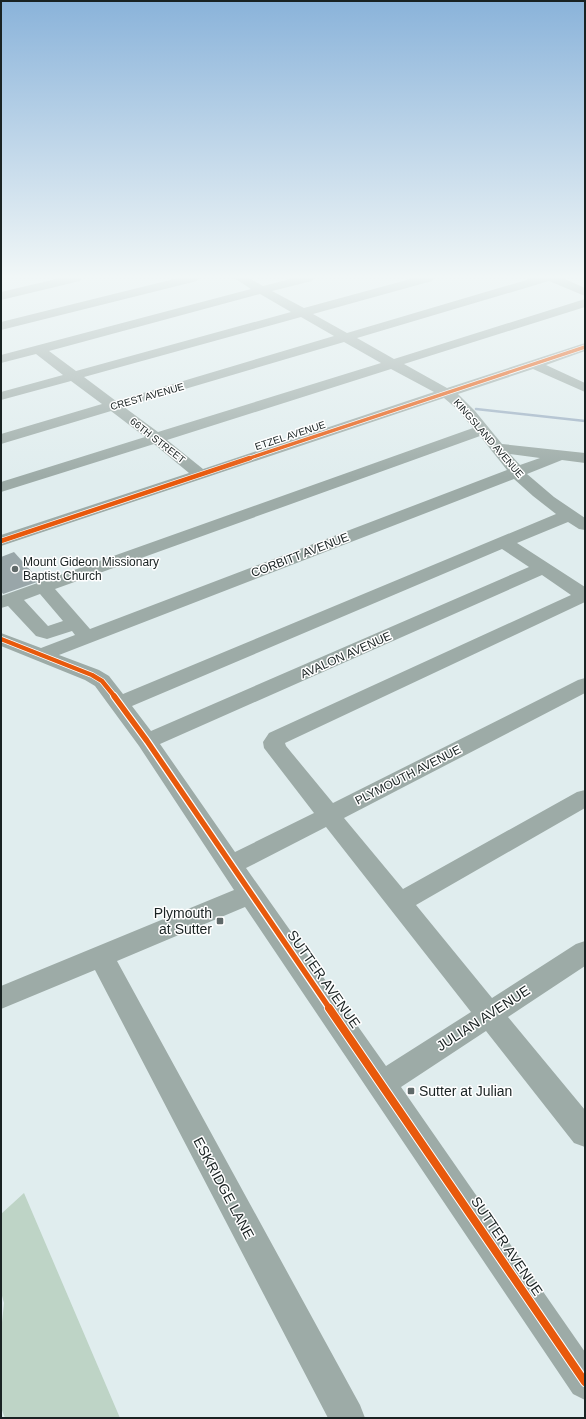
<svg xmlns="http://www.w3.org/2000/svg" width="586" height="1419" viewBox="0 0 586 1419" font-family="Helvetica,sans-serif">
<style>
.forest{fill:#bed4c6}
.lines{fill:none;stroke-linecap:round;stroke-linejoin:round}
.stream{stroke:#9eb1c4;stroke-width:2.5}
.building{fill:#99a6a9}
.minor{fill:#9daba7;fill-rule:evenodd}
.cycleway-far3-casing{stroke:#fff;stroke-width:5}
.cycleway-far2-casing{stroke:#fff;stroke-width:6}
.cycleway-far1-casing{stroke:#fff;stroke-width:8}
.cycleway-casing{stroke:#fff;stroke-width:10}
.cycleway-far3{stroke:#e8590c;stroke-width:3.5}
.cycleway-far2{stroke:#e8590c;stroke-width:4.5}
.cycleway-far1{stroke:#e8590c;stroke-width:5.5}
.cycleway{stroke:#e8590c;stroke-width:8}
.poi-dot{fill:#5f6969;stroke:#fff;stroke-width:1.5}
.labels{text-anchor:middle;stroke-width:3;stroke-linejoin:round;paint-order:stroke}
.far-street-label{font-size:10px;fill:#192222;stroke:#fff}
.street-label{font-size:12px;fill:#192222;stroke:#fff}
.poi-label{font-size:12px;fill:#192222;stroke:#fff;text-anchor:start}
.near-poi-label{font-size:14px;fill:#192222;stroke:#fff;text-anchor:end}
.near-street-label{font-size:14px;fill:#192222;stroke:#fff}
</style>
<rect width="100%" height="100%" fill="#e0edee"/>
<!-- forest -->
<path class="forest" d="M24,1193L120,1418H5L1,1408V1332L4,1303L1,1292V1214Z"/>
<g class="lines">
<!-- stream -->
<path class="stream" d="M476,409L585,421"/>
</g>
<!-- building -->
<path class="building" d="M14,552L40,581L3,594L1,591V557Z"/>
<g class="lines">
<!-- minor -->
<path class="minor" d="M60,278H82L80,281L1,300V292Z
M178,278H199L197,281L1,330V322Z
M234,278H249L263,286L294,278H314L312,281L272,291L304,308L414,278H434L432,281L313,314L347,333L533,278H563L585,288V296L549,281L357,338L394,359L585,299V307L404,364L447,388L585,343V351L546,365L585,383V392L533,369L458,394L475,411L502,444L585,453V463L562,460L527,474L554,497L585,518V530L579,529L568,522L517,543L585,587V602L285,743L286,746L333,803L578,680L585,678V693L344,818L403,889L577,792L585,790V808L416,905L492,998L576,944L585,941V966L508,1017L585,1110V1147L574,1143L486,1031L401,1087L585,1352V1400L573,1394L245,907L117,961L360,1405L365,1418H328L95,970L1,1009V986L234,890L139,746L95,686L85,680L1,646V633L41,648L75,635L72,631L47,639L36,636L8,606L1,608V596L473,428L457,409L444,398L1,546V535L189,473L154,444L1,492V482L145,437L111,411L1,444V434L102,404L71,381L1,400V392L63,375L36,354L1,363V355L251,289ZM260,294L291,312L76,371L49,351ZM301,317L334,336L116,401L84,377ZM344,342L381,363L158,432L124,407ZM391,369L434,392L203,469L167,440ZM480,436L507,470L90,629L55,589ZM510,454L540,458L520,465ZM514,479L533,496L556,514L123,694L109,676L99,670L59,655ZM502,549L529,567L151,731L132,706ZM542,575L571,595L269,733L263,742L264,748L314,813L235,852L160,744ZM40,594L63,621L48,626L24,600ZM326,827L471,1012L386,1066L246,868Z"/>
<defs>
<path id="cycleway-far3" d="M247,459L585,347"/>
<path id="cycleway-far2" d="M1,541L250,458
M1,639L92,675L102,681L115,697"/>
<path id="cycleway-far1" d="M114,696L147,741L330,1009"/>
<path id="cycleway" d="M329,1008L585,1382"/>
</defs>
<!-- cycleway-far3 casing -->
<use href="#cycleway-far3" class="cycleway-far3-casing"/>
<!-- cycleway-far2 casing -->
<use href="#cycleway-far2" class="cycleway-far2-casing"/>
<!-- cycleway-far1 casing -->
<use href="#cycleway-far1" class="cycleway-far1-casing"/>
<!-- cycleway casing -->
<use href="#cycleway" class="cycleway-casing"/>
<!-- cycleway-far3 -->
<use href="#cycleway-far3" class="cycleway-far3"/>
<!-- cycleway-far2 -->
<use href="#cycleway-far2" class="cycleway-far2"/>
<!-- cycleway-far1 -->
<use href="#cycleway-far1" class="cycleway-far1"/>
<!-- cycleway -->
<use href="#cycleway" class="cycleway"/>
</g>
<!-- sky -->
<linearGradient id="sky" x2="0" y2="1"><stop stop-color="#8ab3da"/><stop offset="0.58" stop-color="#f1f7f7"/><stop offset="1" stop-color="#f1f7f7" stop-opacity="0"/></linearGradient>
<rect width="586" height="477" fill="url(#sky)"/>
<!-- markers -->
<g class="poi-dot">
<circle cx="15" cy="569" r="4"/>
<rect x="216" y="917" width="8" height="8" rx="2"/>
<rect x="407" y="1087" width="8" height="8" rx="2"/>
</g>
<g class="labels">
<!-- far-street labels -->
<g class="far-street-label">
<text transform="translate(147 396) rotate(-16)" y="4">CREST AVENUE</text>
<text transform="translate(290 435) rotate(-18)" y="4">ETZEL AVENUE</text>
<text transform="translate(489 438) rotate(49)" y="4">KINGSLAND AVENUE</text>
<text transform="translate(158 440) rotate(38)" y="4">66TH STREET</text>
</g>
<!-- street labels -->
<g class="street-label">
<text transform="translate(300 555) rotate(-21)" y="4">CORBITT AVENUE</text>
<text transform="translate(346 655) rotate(-24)" y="4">AVALON AVENUE</text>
<text transform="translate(408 775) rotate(-27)" y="4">PLYMOUTH AVENUE</text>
</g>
<!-- poi labels -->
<g class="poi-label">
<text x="23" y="566">Mount Gideon Missionary<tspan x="23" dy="14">Baptist Church</tspan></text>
</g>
<!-- near-poi labels -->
<g class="near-poi-label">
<text x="212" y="918">Plymouth<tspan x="212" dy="16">at Sutter</tspan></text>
<text x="419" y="1096" text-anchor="start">Sutter at Julian</text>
</g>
<!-- near-street labels -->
<g class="near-street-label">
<text transform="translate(324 979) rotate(55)" y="5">SUTTER AVENUE</text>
<text transform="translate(483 1018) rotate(-33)" y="5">JULIAN AVENUE</text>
<text transform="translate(224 1188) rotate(62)" y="5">ESKRIDGE LANE</text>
<text transform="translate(507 1246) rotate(56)" y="5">SUTTER AVENUE</text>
</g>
</g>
<!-- border -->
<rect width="586" height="1419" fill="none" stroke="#192222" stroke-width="4"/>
</svg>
